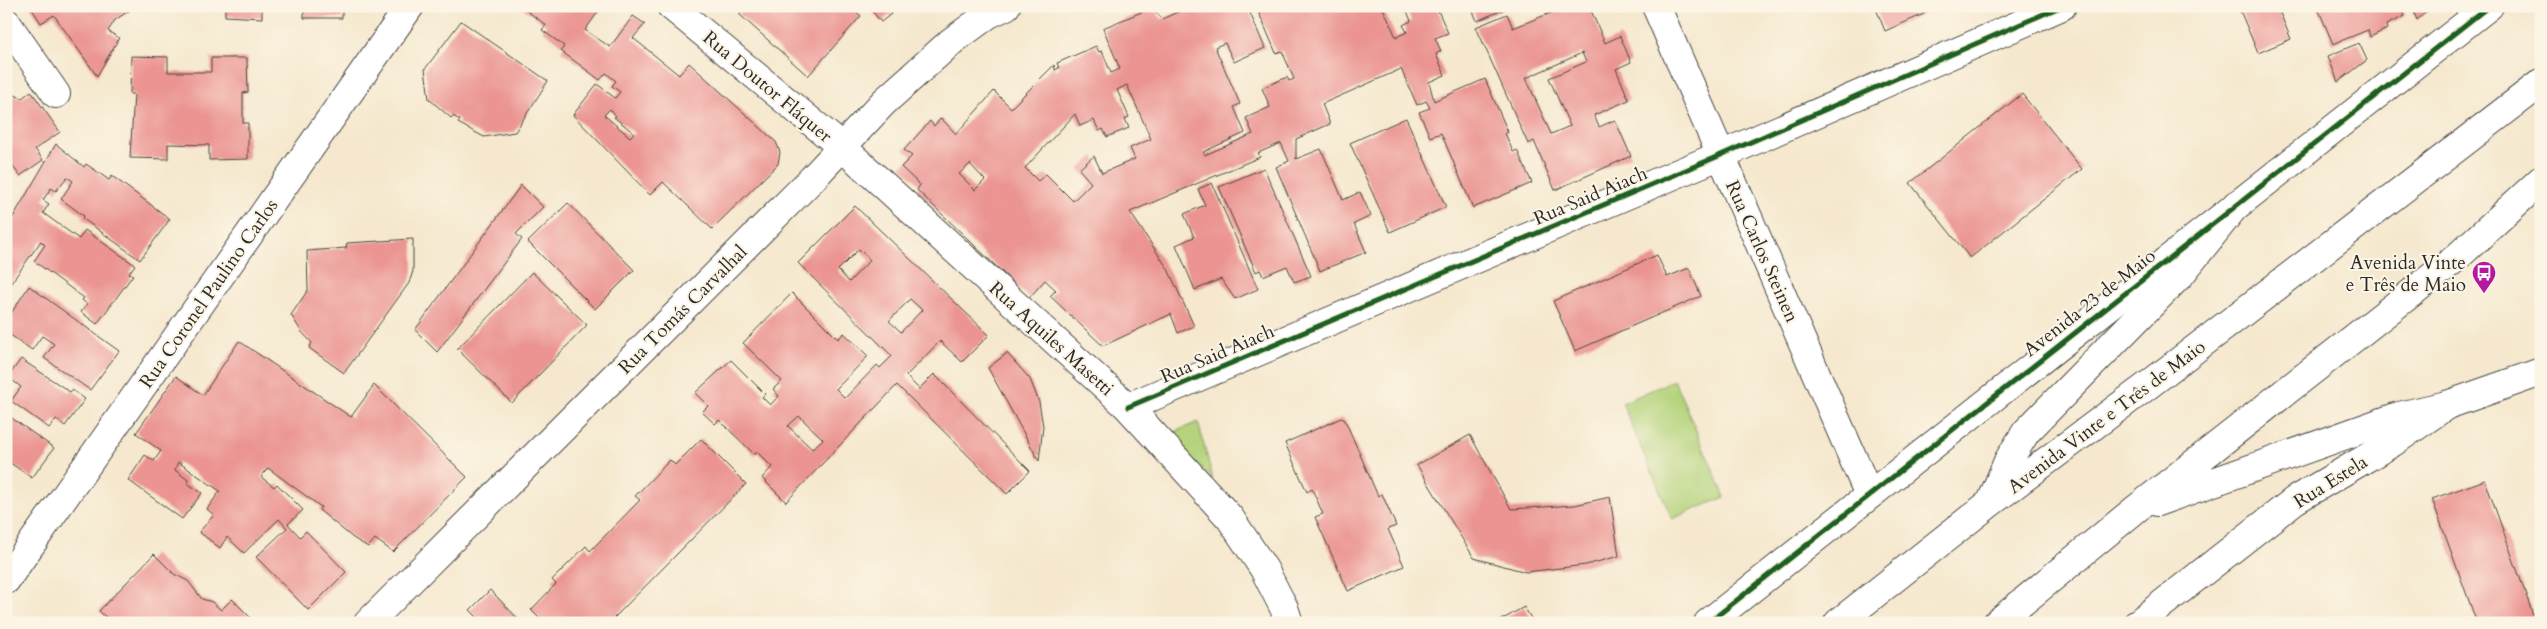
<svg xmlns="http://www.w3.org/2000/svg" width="2547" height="629" viewBox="0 0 2547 629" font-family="Cardo,serif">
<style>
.green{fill:#b4d37b;stroke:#707f53}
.building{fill:#eb9492;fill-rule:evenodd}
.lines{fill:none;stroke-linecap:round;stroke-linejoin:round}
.minor-casing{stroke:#494743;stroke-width:30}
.highway-casing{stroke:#494743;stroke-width:30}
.minor{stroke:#fff;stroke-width:28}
.highway{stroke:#fff;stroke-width:28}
.cycleway-casing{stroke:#fcf5e5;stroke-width:8}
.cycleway{stroke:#1b5e20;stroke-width:5}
.labels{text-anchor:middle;stroke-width:4;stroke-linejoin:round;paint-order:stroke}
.street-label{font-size:19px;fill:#2b2b2b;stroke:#fcf5e5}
.poi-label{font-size:19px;fill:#2b2b2b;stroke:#fcf5e5;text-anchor:end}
</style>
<rect width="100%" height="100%" fill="#fcf5e5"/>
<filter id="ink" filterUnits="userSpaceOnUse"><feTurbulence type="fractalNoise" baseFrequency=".02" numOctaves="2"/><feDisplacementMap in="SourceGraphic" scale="10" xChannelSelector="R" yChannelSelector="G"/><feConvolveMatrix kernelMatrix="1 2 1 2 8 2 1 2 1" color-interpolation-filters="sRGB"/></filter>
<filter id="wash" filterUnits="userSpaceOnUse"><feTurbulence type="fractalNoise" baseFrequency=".0096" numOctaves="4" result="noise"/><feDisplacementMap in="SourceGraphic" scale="20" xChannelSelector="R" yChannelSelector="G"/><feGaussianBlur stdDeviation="1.12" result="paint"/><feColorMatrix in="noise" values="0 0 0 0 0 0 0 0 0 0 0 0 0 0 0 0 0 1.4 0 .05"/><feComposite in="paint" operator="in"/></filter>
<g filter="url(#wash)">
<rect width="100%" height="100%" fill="#f5e8ce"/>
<!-- green -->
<path class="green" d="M1674,380L1725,497L1672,519L1622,403Z
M1198,422L1213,479L1165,436Z"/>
<g id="blocks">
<!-- building -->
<path class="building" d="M30,6H136L115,20L108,31L119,38L97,76L54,15L41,23Z
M225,6H262V18L225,16Z
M304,6H342V18H304Z
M520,6H599L601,8L585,30L610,47L633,16L645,24L633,38L679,75L689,63L776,142L780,152L778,164L712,229L663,182L650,195L573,115L597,84L615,98L620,92L612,86L616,81L606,73L600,80L561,51L564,46L542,30L546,25ZM610,109L616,116L614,117L634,133L630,137L604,115Z
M747,6H850L861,16L808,76L739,14Z
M868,6H901L881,22Z
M1191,6H1247L1265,48L1234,62L1225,43L1215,47L1240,104L1234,107L1245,133L1203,152L1205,155L1253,134L1246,118L1270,107L1262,88L1287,77L1289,81L1294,79L1282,51L1276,53L1256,6H1382L1396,37L1407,32L1403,25L1411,21L1405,6H1436L1448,33L1435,38L1441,51L1436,54L1445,75L1429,82L1434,101L1485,79L1508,132L1505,133L1513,152L1517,150L1532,183L1473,208L1441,133L1430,137L1419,112L1430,108L1426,101L1417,105L1401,69L1322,104L1330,124L1296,139V159L1321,149L1343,200L1360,192L1371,216L1354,224L1366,252L1320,271L1276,167L1289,161L1281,143L1258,153L1260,157L1130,212L1168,269L1194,326L1178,333L1171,314L1103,346L1050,296L1056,290L1045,280L1029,298L917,190L920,185L901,167L912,156L904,150L930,121L934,126L941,118L956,134L994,91L1011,108L1054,65L1055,70L1059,68L1057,63L1096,46L1099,52L1102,51L1111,73L1120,69L1103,28L1144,11H1155L1162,19ZM1127,85L1151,139L1130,148L1135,159L1102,173L1094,156L1079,169L1091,183L1073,201L1046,174L1038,181L1025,168L1075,114L1080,126L1094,120L1099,131L1103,129L1107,137L1129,128L1125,119L1129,117L1117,90ZM970,164L985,180L975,190L959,174Z
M1471,6H1511L1477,21Z
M1550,6H1589L1605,43L1620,36L1631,62L1616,69L1629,100L1594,115L1599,127L1615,120L1631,156L1555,190L1534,141L1528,144L1476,27L1507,14L1513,28L1553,12ZM1582,53L1586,62L1549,78L1570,126L1551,134L1526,78Z
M1875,6H1920L1924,14L1885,31Z
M2238,6H2277L2291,39L2258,53Z
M2317,6H2400L2405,16L2386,25L2387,29L2370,37L2368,30L2333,44Z
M2411,6H2433L2417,20Z
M461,21L548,81L515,132L484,137L458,123L460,120L453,116L451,118L429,99L425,69Z
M2359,43L2367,60L2338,82L2328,56Z
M131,56L168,57V72H211V58H247L248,92L243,93V123H248V159L209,160V145L168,144V159L130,158L134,94H130Z
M31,91L60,132L35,149L43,160L20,176L11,164L9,167L6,163V96L10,93L22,98Z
M2022,94L2082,169L1970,258L1910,183Z
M1406,118L1446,207L1390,232L1350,143Z
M56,144L84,167L86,164L109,180L112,176L170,219L140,260L82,218L84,216L61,199L73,181L67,177L56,191L51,188L43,200L49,204L43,213L79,239L85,230L135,265L129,273L133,275L97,324L81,312L87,304L82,300L84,298L34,261L45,245L41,241L9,286L6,284V229Z
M1264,168L1311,276L1294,282L1287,266L1263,276L1260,270L1256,272L1219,187Z
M1212,183L1258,289L1235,299L1221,279L1195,290L1176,245L1194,237L1184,214L1205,205L1198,189Z
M521,185L543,207L516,234L522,239L437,352L415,330Z
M568,203L634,270L595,309L528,242Z
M855,206L989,335L962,362L940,341L906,376L919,389L934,374L1030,471L1007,494L897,385L786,502L762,478L772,467L757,452L755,455L719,420L715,424L702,412L708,406L695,393L731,360L765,394L762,397L770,405L779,396L773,389L782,381L743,343L792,293L838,339L844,333L868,356L836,389L845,398L877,365L880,368L892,356L798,263ZM859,249L870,260L849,282L838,270ZM910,299L922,310L901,332L889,321ZM799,416L823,439L812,449L788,426Z
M413,239V271L409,283L344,373L309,348L312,343L301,331L291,315L308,290L307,251L346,248L347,243Z
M1657,255L1667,277L1689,268L1701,296L1575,351L1553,301Z
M532,272L587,325L512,403L457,349Z
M29,286L119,351L90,390L44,358L54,344L42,336L32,350L6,332V321Z
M239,341L351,417L374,385L467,477L393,552L375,539L368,547L353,538L319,510L321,507L268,468L261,477L274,487L277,484L303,510L288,524L300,537L306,531L346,572L308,610L256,557L287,528L279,519L244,553L227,537L220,548L199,532L214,515L207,509L220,491L178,462L175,470L188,480L187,483L202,493L182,519L128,480L145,455L154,461L161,451L136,433L176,376L203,395Z
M1007,353L1030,379L1039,402L1043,426L1039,461L988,368Z
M21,359L70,392L72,390L85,399L65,426L56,419L49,428L11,401L21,387L8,377Z
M6,414L54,448L32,478L6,460Z
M1341,418L1345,420L1378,496L1382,494L1396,526L1388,529L1404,566L1348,591L1315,517L1323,514L1312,489L1307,492L1285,443Z
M1470,435L1511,509L1575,505L1610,497L1619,556L1586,565L1526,572L1474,558L1417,465Z
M701,439L746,484L609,623H544L531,610L556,584L552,580L586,546L590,551L640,500L635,496L670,460L675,465Z
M2485,480L2536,623H2477L2432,499Z
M154,554L174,574L188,581L202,599L212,602L221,610L232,599L256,623H112L99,611Z
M490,590L498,598L522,623H483L470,610Z
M1524,607L1534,623H1496Z"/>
</g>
</g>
<g filter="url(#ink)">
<use href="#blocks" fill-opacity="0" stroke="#494743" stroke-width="1"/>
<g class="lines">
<defs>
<path id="minor" d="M671,6L842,147L1128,407L1230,518L1264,569L1284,608L1289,623
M1656,6L1869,495
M6,22L56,94
M1128,407L1721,155L2062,6
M6,580L410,6
M368,623L812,179L884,102L952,41L989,14L1006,6
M1708,623L2489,6
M2138,623L2295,500L2392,443L2447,405L2541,372"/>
<path id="highway" d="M1991,502L2008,461L2026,432L2181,274L2236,205
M2157,502L2399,416L2447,405
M1838,623L1990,503L2151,383L2541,83
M1997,623L2136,509L2456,258L2541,180"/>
</defs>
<!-- minor casing -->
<use href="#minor" class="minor-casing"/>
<!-- highway casing -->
<use href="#highway" class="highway-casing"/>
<!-- minor -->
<use href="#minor" class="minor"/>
<!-- highway -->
<use href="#highway" class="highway"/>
<defs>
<path id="cycleway" d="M1128,407L1721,155L2062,6
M1708,623L2489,6"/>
</defs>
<!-- cycleway casing -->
<use href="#cycleway" class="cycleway-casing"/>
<!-- cycleway -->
<use href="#cycleway" class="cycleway"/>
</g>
</g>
<!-- icons -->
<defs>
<symbol id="bus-pin" viewBox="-11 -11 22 30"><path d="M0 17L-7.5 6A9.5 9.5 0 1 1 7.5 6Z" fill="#b5179e" stroke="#fcf5e5"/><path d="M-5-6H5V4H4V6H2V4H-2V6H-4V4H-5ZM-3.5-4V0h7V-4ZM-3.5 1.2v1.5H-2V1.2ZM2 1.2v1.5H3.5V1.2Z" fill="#fff"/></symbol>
</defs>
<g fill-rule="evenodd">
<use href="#bus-pin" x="2470" y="259" width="28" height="38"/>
</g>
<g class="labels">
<!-- street labels -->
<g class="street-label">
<text transform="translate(768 86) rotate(40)" y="7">Rua Doutor Fláquer</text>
<text transform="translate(1590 195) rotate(-23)" y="7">Rua Said Aiach</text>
<text transform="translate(1763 251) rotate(66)" y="7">Rua Carlos Steinen</text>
<text transform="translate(208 293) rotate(-55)" y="7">Rua Coronel Paulino Carlos</text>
<text transform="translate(2089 302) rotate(-38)" y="7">Avenida 23 de Maio</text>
<text transform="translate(682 309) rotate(-45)" y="7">Rua Tomás Carvalhal</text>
<text transform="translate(1052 338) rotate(42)" y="7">Rua Aquiles Masetti</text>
<text transform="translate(1217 353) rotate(-23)" y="7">Rua Said Aiach</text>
<text transform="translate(2106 416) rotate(-37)" y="7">Avenida Vinte e Três de Maio</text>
<text transform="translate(2330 481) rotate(-32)" y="7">Rua Estela</text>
</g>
<!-- poi labels -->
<g class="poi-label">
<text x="2466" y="269">Avenida Vinte<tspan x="2466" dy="22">e Três de Maio</tspan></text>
</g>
</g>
<!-- margin -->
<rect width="2547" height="629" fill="none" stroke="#fcf5e5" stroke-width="25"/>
</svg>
